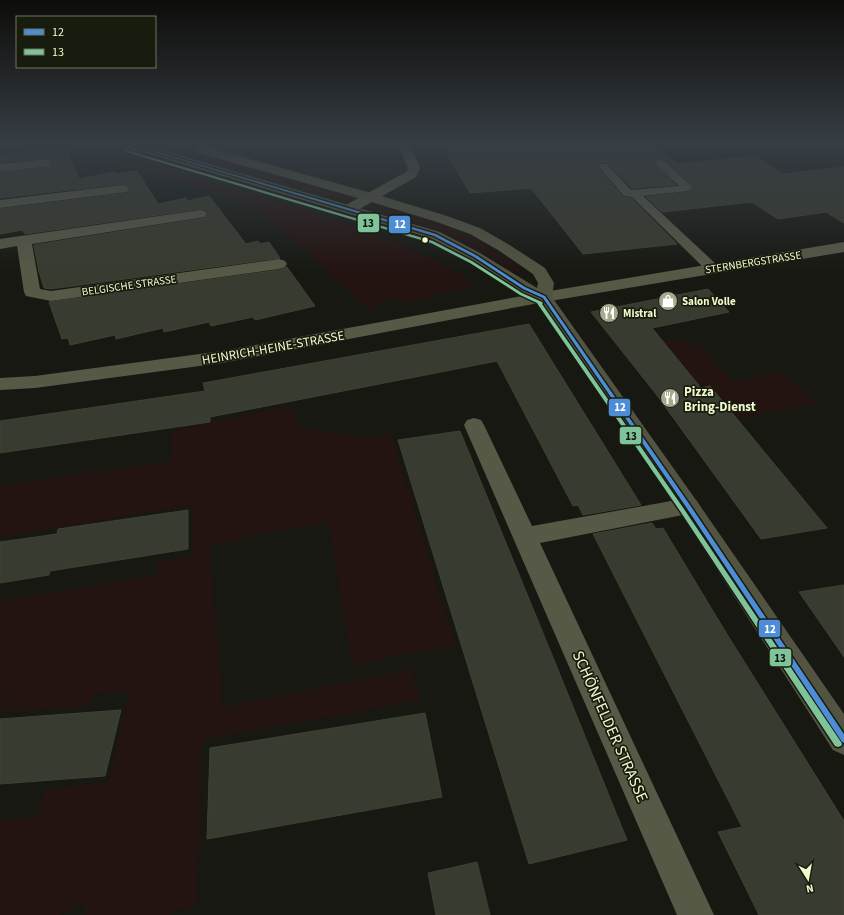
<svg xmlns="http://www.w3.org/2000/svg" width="844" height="915" viewBox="0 0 844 915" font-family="'Source Sans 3',sans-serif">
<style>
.green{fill:#231311}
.building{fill:#383b2f;stroke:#3e4234}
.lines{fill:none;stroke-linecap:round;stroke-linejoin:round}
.service{fill:#575947;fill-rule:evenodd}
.minor{fill:#575947;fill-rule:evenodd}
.secondary{fill:#525441;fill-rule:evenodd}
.bus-1-casing{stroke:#181c0e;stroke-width:3}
.bus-2-casing{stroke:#181c0e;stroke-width:3}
.bus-1{fill:#4d8dd7;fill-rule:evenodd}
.bus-2{fill:#7ec39a;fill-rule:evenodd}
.bus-dot{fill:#f1f9ce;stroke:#181c0e;stroke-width:1.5}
.labels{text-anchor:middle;stroke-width:3.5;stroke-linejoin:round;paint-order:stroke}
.far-street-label{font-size:11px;fill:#f1f9ce;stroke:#181c0e}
.far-poi-label{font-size:11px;font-weight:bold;fill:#f1f9ce;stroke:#181c0e;text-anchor:start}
.street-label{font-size:13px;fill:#f1f9ce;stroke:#181c0e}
.poi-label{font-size:13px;font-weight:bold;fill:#f1f9ce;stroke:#181c0e;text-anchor:start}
.near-street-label{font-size:16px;fill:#f1f9ce;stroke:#181c0e}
.line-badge{stroke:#181c0e;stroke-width:1.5}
.badge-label{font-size:11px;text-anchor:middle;font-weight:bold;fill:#fff}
.pale-badge-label{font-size:11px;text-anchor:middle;font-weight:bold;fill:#111}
</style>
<rect width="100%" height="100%" fill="#171812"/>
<!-- green -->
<path class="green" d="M64,144H87L328,218L389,239L436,260L473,282L471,286L403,303L398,299L371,304L374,311L371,312L284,229L252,203Z
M148,144H164L351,197L350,199L342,200Z
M380,207C411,216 442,224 470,237C490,246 507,259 524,272L517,273L484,251L441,231L374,210V208Z
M662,340H668L700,346L734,382L783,372L817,404L737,418L710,386L701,388Z
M288,405L298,427L367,438L391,433L455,644L352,665L328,522L209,545L223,707L412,669L420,700L202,740L197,905L171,912V915H86L82,902L61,915H0V820L36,818L45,790L108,782L130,691L93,694L90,706L1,712L3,699L0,698V601L156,575L158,562L192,556L193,505L0,537V486L171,461L172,432Z"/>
<!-- building -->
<path class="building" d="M443,144H649L677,164L755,156L783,174L844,167V223L826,212L778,219L752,202L662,212L646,197L688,192L694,188L666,160H657L655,164L676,185L632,188L608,163L599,162L597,167L623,197L631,198L677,244L583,254L531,188L470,193L451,161Z
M65,148L79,179L115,172L116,174L137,171L158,204L186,198L188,201L209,196L246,244L258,241L260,244L269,242L280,258L51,289L44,288L39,272L34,245L205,218L208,215L206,210L200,209L25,234L22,230L0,234V209L128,193L130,190L128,185L122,184L0,198V173L49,167L52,164L50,159L45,158L0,162V156L44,149L45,151Z
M287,267L315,306L255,320L253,317L211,326L209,322L164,332L163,328L116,339L115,335L70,345L68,338L62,339L49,302L279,270Z
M708,289L729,312L652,328L701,388L710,386L827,528L761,539L656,394L591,312Z
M529,324L641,505L583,515L578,505L573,506L497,361L210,417V422L0,453V421L205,391L203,383Z
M460,431L552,655L627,840L529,864L398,440Z
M188,510V549L50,571L49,575L0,583V542L57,534L58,529Z
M652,523L656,529L663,528L725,631L844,821V915H759L718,832L742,827L593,534Z
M844,585V657L799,592Z
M121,710L105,776L0,784V719Z
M425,713L442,797L207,839L210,748Z
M477,862L490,915H436L428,873Z"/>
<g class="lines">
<!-- service -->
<path class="service" d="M661,160L665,161L693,188L688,191L643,196L717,265L719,268L717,271H707L632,197L624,196L598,166L599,164H607L631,190L679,186L657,165L656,163L657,161Z"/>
<!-- minor -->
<path class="minor" d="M398,144H410L420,168L416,177L354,212L349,213L344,212L342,209L344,206L406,172L408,168Z
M45,159L49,160L51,163L49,166L0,172V164Z
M122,185L127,186L129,189L127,192L0,208V200Z
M200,210L205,211L207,214L205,217L32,244L40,289L51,291L279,259L285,261L287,264L285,267L279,269L51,301L26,296L24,292L17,246L0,249V239Z
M844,242V252L544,302L222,363L35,388L0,390V378L35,376L222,351L544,292Z
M474,418L481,420L484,425L532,526L688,498L696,500L700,506L696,512L688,514L540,543L714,915H677L464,425L467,420Z"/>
<!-- secondary -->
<path class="secondary" d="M123,144H141L440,232L480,253L537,288L538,283L533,274L498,250L470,234L437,222L365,200L199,153L197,150L199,147L203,146L375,194L447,216L480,228L508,244L545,268L554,283L552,297L696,500L844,714V755L833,750L680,512L538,301L518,292L470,259L430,238L125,147Z"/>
<defs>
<path id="bus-1" d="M128,144H131L436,234L476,255L525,287L545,296L690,505L844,734V743L842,742L686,507L543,298L523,289L474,257L434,236Z"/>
<path id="bus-2" d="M126,150L433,241L472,261L522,293L542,302L543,303L542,304L684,509L841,742L842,744L841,746L838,747L835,746L680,511L537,303L520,295L470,263L431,243L126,152Z"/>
</defs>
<!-- bus-1 casing -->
<use href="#bus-1" class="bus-1-casing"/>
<!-- bus-2 casing -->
<use href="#bus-2" class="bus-2-casing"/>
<!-- bus-1 -->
<use href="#bus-1" class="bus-1"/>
<!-- bus-2 -->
<use href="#bus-2" class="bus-2"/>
</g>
<!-- sky -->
<linearGradient id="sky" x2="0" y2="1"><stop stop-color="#0d0d0a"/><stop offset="0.53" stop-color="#363d44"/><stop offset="1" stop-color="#363d44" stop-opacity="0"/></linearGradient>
<rect width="844" height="272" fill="url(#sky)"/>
<!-- icons -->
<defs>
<symbol id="shop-disc" viewBox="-11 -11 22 22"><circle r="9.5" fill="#a5aa8c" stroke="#181c0e"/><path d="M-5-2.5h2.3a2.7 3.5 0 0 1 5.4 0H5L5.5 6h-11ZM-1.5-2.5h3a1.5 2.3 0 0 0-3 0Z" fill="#fff"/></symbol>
<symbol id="restaurant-disc" viewBox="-11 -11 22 22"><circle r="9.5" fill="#a5aa8c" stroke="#181c0e"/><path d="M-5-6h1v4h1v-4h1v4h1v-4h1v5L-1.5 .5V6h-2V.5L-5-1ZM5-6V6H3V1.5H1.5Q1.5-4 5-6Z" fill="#fff"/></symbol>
</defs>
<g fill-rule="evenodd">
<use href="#shop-disc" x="657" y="290" width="22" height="22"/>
<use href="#restaurant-disc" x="598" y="302" width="22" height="22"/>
<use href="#restaurant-disc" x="659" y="387" width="22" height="22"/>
</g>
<!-- markers -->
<circle class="bus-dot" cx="425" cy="240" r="3.5"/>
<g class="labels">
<!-- far-street labels -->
<g class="far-street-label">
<text transform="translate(753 262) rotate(-9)" y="4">STERNBERGSTRASSE</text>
<text transform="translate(129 285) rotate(-8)" y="4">BELGISCHE STRASSE</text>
</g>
<!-- far-poi labels -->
<g class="far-poi-label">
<text x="682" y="305">Salon Volle</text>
<text x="623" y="317">Mistral</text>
</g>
<!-- street labels -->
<g class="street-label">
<text transform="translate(273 347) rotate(-10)" y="5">HEINRICH-HEINE-STRASSE</text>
</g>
<!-- poi labels -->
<g class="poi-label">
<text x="684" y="396">Pizza<tspan x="684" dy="15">Bring-Dienst</tspan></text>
</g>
<!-- near-street labels -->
<g class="near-street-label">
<text transform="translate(611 726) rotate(66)" y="6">SCHÖNFELDER STRASSE</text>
</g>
</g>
<g class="line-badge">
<rect x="357" y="213" width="23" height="20" rx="4" fill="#7ec39a"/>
<rect x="388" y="215" width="23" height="19" rx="4" fill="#4d8dd7"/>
<rect x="608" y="398" width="23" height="19" rx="4" fill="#4d8dd7"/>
<rect x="619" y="426" width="23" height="19" rx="4" fill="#7ec39a"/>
<rect x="758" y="619" width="23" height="19" rx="4" fill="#4d8dd7"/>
<rect x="769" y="648" width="23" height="19" rx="4" fill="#7ec39a"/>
</g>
<g class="badge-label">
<text x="400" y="228">12</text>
<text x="620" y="411">12</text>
<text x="770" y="633">12</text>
</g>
<g class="pale-badge-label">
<text x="368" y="227">13</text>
<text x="631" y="440">13</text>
<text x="780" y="662">13</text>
</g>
<!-- legend -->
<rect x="16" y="16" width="140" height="52" fill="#181c0e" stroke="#6f745b"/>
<rect x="24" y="29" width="20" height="6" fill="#4d8dd7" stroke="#6f745b"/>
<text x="52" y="36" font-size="12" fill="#f1f9ce">12</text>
<rect x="24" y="49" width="20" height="6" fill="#7ec39a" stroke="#6f745b"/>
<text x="52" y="56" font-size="12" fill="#f1f9ce">13</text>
<!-- north arrow -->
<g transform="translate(808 879) rotate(169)" stroke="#181c0e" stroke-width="3" paint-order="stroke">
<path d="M0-3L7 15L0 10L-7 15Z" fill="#f1f9ce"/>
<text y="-6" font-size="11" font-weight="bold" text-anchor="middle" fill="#f1f9ce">N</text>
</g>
</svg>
